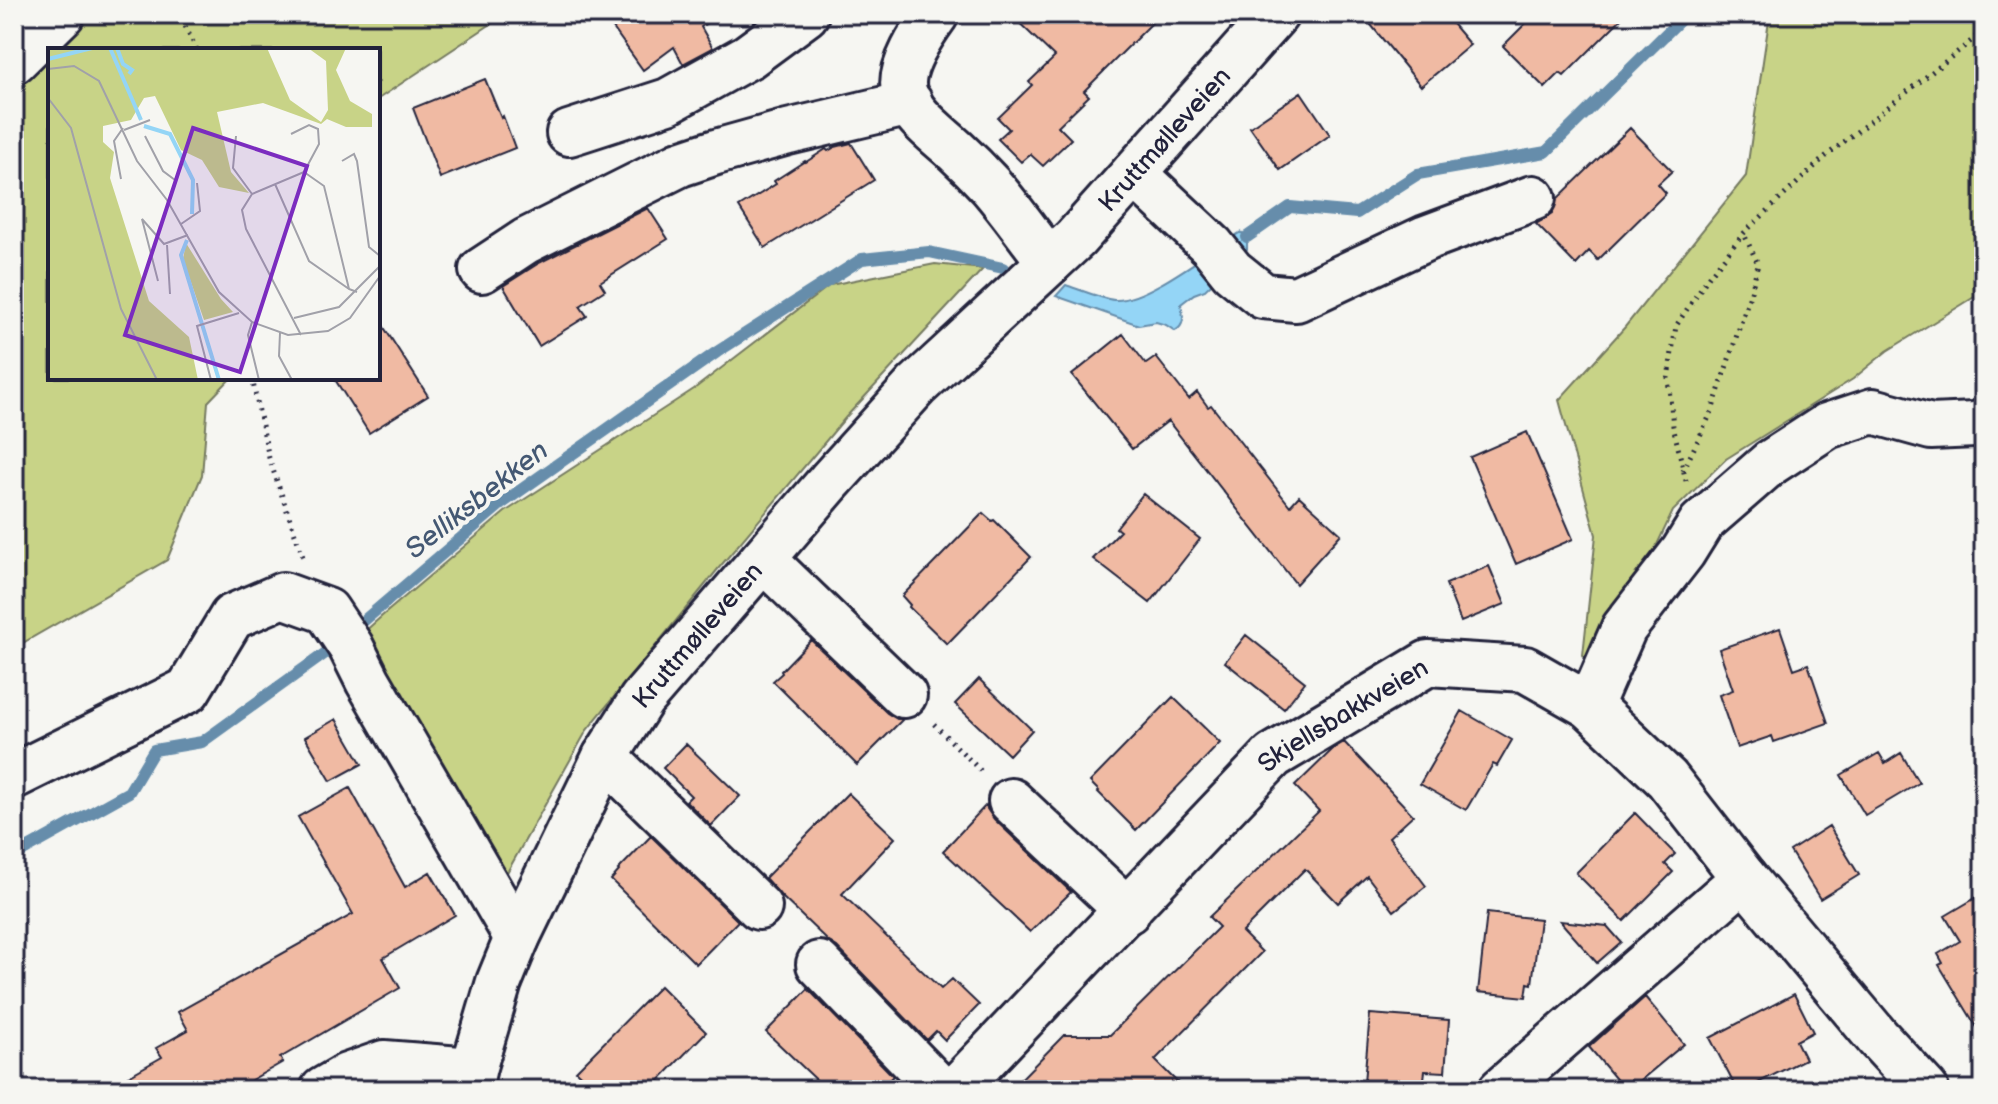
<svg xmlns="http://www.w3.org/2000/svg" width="1998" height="1104" viewBox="0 0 1998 1104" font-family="'Balsamiq Sans',sans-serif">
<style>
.green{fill:#c8d387;stroke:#757a61;stroke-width:2}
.water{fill:#94d5f6;stroke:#668dab;stroke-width:2}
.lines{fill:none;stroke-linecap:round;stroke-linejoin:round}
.stream{stroke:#668dab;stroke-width:12}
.building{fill:#f0baa3;stroke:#22223b;stroke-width:2}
.minor-casing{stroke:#22223b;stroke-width:50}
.path{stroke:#22223b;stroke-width:5;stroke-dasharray:2 6;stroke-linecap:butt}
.minor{stroke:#f6f6f2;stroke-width:44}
.labels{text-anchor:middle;stroke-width:8;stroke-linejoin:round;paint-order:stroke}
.street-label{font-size:26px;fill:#22223b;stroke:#f6f6f2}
.water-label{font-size:28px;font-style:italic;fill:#445873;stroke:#f6f6f2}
.inset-river{fill:none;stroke:#94d5f6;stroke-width:4}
.inset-road{fill:none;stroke:#a1a1a9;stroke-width:2}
.view{fill:#7b2cbf;fill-opacity:0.15;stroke:#7b2cbf;stroke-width:4}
.inset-edge{fill:none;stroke:#22223b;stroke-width:4}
</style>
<rect width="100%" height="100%" fill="#f6f6f2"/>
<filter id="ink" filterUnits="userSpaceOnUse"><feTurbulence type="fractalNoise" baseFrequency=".0125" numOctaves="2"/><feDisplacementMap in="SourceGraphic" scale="16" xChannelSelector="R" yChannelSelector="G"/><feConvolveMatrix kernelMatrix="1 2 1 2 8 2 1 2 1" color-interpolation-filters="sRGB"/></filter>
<g filter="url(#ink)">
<!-- green -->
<path class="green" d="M14,14H506L378,99V50H50V378H231L208,402L202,475L167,560L14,648Z
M1770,14H1984V291L1887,351L1853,379L1726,459L1673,511L1596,673L1583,655L1596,535L1559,400L1625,327L1746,176Z
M935,264L983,269L846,417L718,569L587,730L505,876L353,642L382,616L505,512L694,389L830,285Z"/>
<!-- water -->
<path class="water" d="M1241,232L1247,237V249L1205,290L1194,294L1181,304C1183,315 1186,325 1175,331L1166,325L1156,322L1139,325L1056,296L1066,285C1078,289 1102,299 1114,300C1145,303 1212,249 1241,232Z"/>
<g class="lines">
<!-- stream -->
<path class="stream" d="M1247,237L1290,207L1357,213L1418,174L1546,152L1686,14
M14,856L129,792L154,750L202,742L327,652L501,504L717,352L862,259L929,252L1003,268"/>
</g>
<!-- building -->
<path class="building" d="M603,14H719L701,27L713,48L683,64L674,47L643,70Z
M1010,14H1161L1084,91L1089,96L1058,126L1071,139L1043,166L1030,154L1021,162L998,139L1009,129L998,118L1032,85L1029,82L1055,57Z
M1362,14H1444L1470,45L1421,86Z
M1535,14H1626L1564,76L1560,73L1545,88L1503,46Z
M485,79L501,118L503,116L515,148L440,178L413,108Z
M1301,92L1330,135L1280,170L1250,127Z
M1630,128L1672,171L1658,184L1666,193L1598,260L1589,251L1576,265L1536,224L1552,214L1557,199Z
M851,143L874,180L765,248L739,207L776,184L774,181L805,161L806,162L826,149L828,151L835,147Z
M648,208L668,239L600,282L605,290L580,306L587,316L539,346L503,286L539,263Z
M378,318L428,396L369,433L334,378H378Z
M1123,334L1146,364L1156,357L1189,399L1197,392L1208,407L1211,405L1290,506L1299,496L1341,534L1296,584L1168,421L1132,449L1072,375Z
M1527,432L1573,539L1516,564L1470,457Z
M1143,494L1200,539L1150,603L1093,559L1120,531L1116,528Z
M983,513L992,521L994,520L1031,557L947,644L909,607L910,605L902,596Z
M1489,566L1505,604L1461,622L1446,584Z
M1780,628L1794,669L1808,664L1828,723L1774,742L1772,736L1737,748L1719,695L1733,690L1719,649Z
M1246,635L1305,682L1284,709L1225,662Z
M811,640L887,713L897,719H903L857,765L773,681L782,673L781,671Z
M979,679L1032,730L1009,755L955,704Z
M1173,697L1220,743L1136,830L1098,792L1099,791L1090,782Z
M1462,711L1512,740L1497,766L1493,764L1466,810L1420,784Z
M336,719L362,764L331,781L305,737Z
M1344,742L1413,815L1389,837L1426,886L1394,911L1367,876L1338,903L1305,869L1242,932L1262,952L1155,1060L1185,1090H1010L1064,1035H1110L1219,927L1209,917L1319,811L1295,786L1334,748Z
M686,744L740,796L711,826L686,801L691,796L663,768Z
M1879,753L1885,763L1901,753L1919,783L1865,815L1841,775Z
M350,788L405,887L430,872L455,915L383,958L400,988L280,1058L283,1062L234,1090H104L162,1057L156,1048L188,1030L178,1012L353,914L298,817Z
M848,793L895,838L842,894L941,989L952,979L979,1005L945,1040L936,1031L927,1040L837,947L829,942L781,896L765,878Z
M987,804V809L994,819L1071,892L1030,932L943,851Z
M1635,813L1675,854L1665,864L1673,872L1624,921L1576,873Z
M1829,826L1859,875L1820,899L1790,851Z
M651,836L738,921L696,964L611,880L619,871L618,870Z
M1984,893V1039L1939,965L1943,963L1938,954L1960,941L1945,916Z
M1487,913L1540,919L1532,984L1528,983L1526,997L1478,992Z
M1560,921L1607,926L1621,942L1597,963Z
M660,986L706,1032L650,1090H596L576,1071Z
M808,989L893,1076L879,1090H827L766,1032Z
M1794,994L1813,1032L1796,1041L1805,1059L1744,1090H1737L1710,1038Z
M1645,997L1684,1044L1629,1090H1625L1589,1047Z
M1370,1014L1449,1020L1445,1072L1425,1071L1423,1087L1364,1082Z"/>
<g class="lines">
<defs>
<g id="minor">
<path d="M936,14C923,32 898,68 904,91C909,114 939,135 955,150C967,161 979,173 990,185C1011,209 1030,237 1050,262"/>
<path d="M14,61L62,14"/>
<path d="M569,133L668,101L749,56L806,14"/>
<path d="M1134,173L1212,246L1232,271L1263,296L1296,299L1426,238L1533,198"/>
<path d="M482,270L526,241L680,164L716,152L788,132L910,103"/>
<path d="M763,559L904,695"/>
<path d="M1590,706L1624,628L1683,552L1701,523L1770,463L1827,426L1873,411L1931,427L1975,425L1984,422"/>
<path d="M605,757L759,907"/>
<path d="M14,776L188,690L232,617L283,595L327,611L351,647L368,681L517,938"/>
<path d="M1011,801L1128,911"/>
<path d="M819,964L941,1090"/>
<path d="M323,1090L347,1076L384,1063L473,1070"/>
<path id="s1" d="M470,1090L473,1070L499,982L517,938L605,757L642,699L830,481L916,386L1075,239L1276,14"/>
<path id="s2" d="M955,1090L1273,756L1428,663L1525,669L1590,706L1667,779L1744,878L1878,1038L1926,1090"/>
<path d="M1501,1090L1744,878"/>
</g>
</defs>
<!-- minor casing -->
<use href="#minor" class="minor-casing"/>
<!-- path -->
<path class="path" d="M175,14L183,22L197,50
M252,378L269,458L303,557
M1683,471L1712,411L1751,292L1758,264L1744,234
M1686,481L1673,426L1668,378L1676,326L1709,276L1744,233L1826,156L1975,38L1984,25
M934,724L983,773"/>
<!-- minor -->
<use href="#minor" class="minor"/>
</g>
</g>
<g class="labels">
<!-- street labels -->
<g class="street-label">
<text dy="9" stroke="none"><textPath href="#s1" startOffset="1196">Kruttmølleveien</textPath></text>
<text dy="9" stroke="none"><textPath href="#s1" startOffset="514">Kruttmølleveien</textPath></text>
<text dy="9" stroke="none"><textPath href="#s2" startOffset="542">Skjellsbakkveien</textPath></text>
</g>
<!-- water labels -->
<g class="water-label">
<text transform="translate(476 499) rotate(-38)" y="10">Selliksbekken</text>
</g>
</g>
<!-- overview -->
<g transform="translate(48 48)">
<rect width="332" height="332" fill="#f6f6f2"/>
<path d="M0,0H219L242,52L273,74L280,62L278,13L260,0H298L288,22L302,53L324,66V79H298L279,71L273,76L215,55L169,64L183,124L201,145L171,139L154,112L133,102L107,48L96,50L83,72L55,78V94L66,104L62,130L101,253L141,289L150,332H0ZM138,195L173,251L185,264L156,272L135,211Z" fill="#c8d387"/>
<path class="inset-river" d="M62,0L93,72M69,0L75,16L84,22L81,26M0,11L44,0M96,78L122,86L145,132L144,166M139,192L133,207L171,332"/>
<path class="inset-road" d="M0,21L26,18L51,33L89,113L119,152L171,244L204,274L240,287L280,283L302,270L332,228M0,50L23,80L73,261L109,332M76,82L102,72M243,86L261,77L270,81L271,96L256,124L276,138L301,241L309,244M97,88L115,123L127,132M188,88L185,120L204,146M294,113L306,106L309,113L321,199L332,208M73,131L66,93L75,80M227,136L261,213L301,241M133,176L152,163L149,135M119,197L122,246M110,233L94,171L116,196L140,187M246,270L291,259L332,218M204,274L200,287L211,332M232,285L231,308L244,332M253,287L198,181L194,162L204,146L256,124M163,332L149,278L191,265"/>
<path class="view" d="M145,80L259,118L192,324L77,287Z"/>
<rect width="332" height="332" class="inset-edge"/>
</g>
<!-- margin -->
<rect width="1998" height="1104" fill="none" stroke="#f6f6f2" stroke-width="48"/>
<rect x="24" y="24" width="1950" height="1056" fill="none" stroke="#22223b" stroke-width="3" filter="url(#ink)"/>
</svg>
